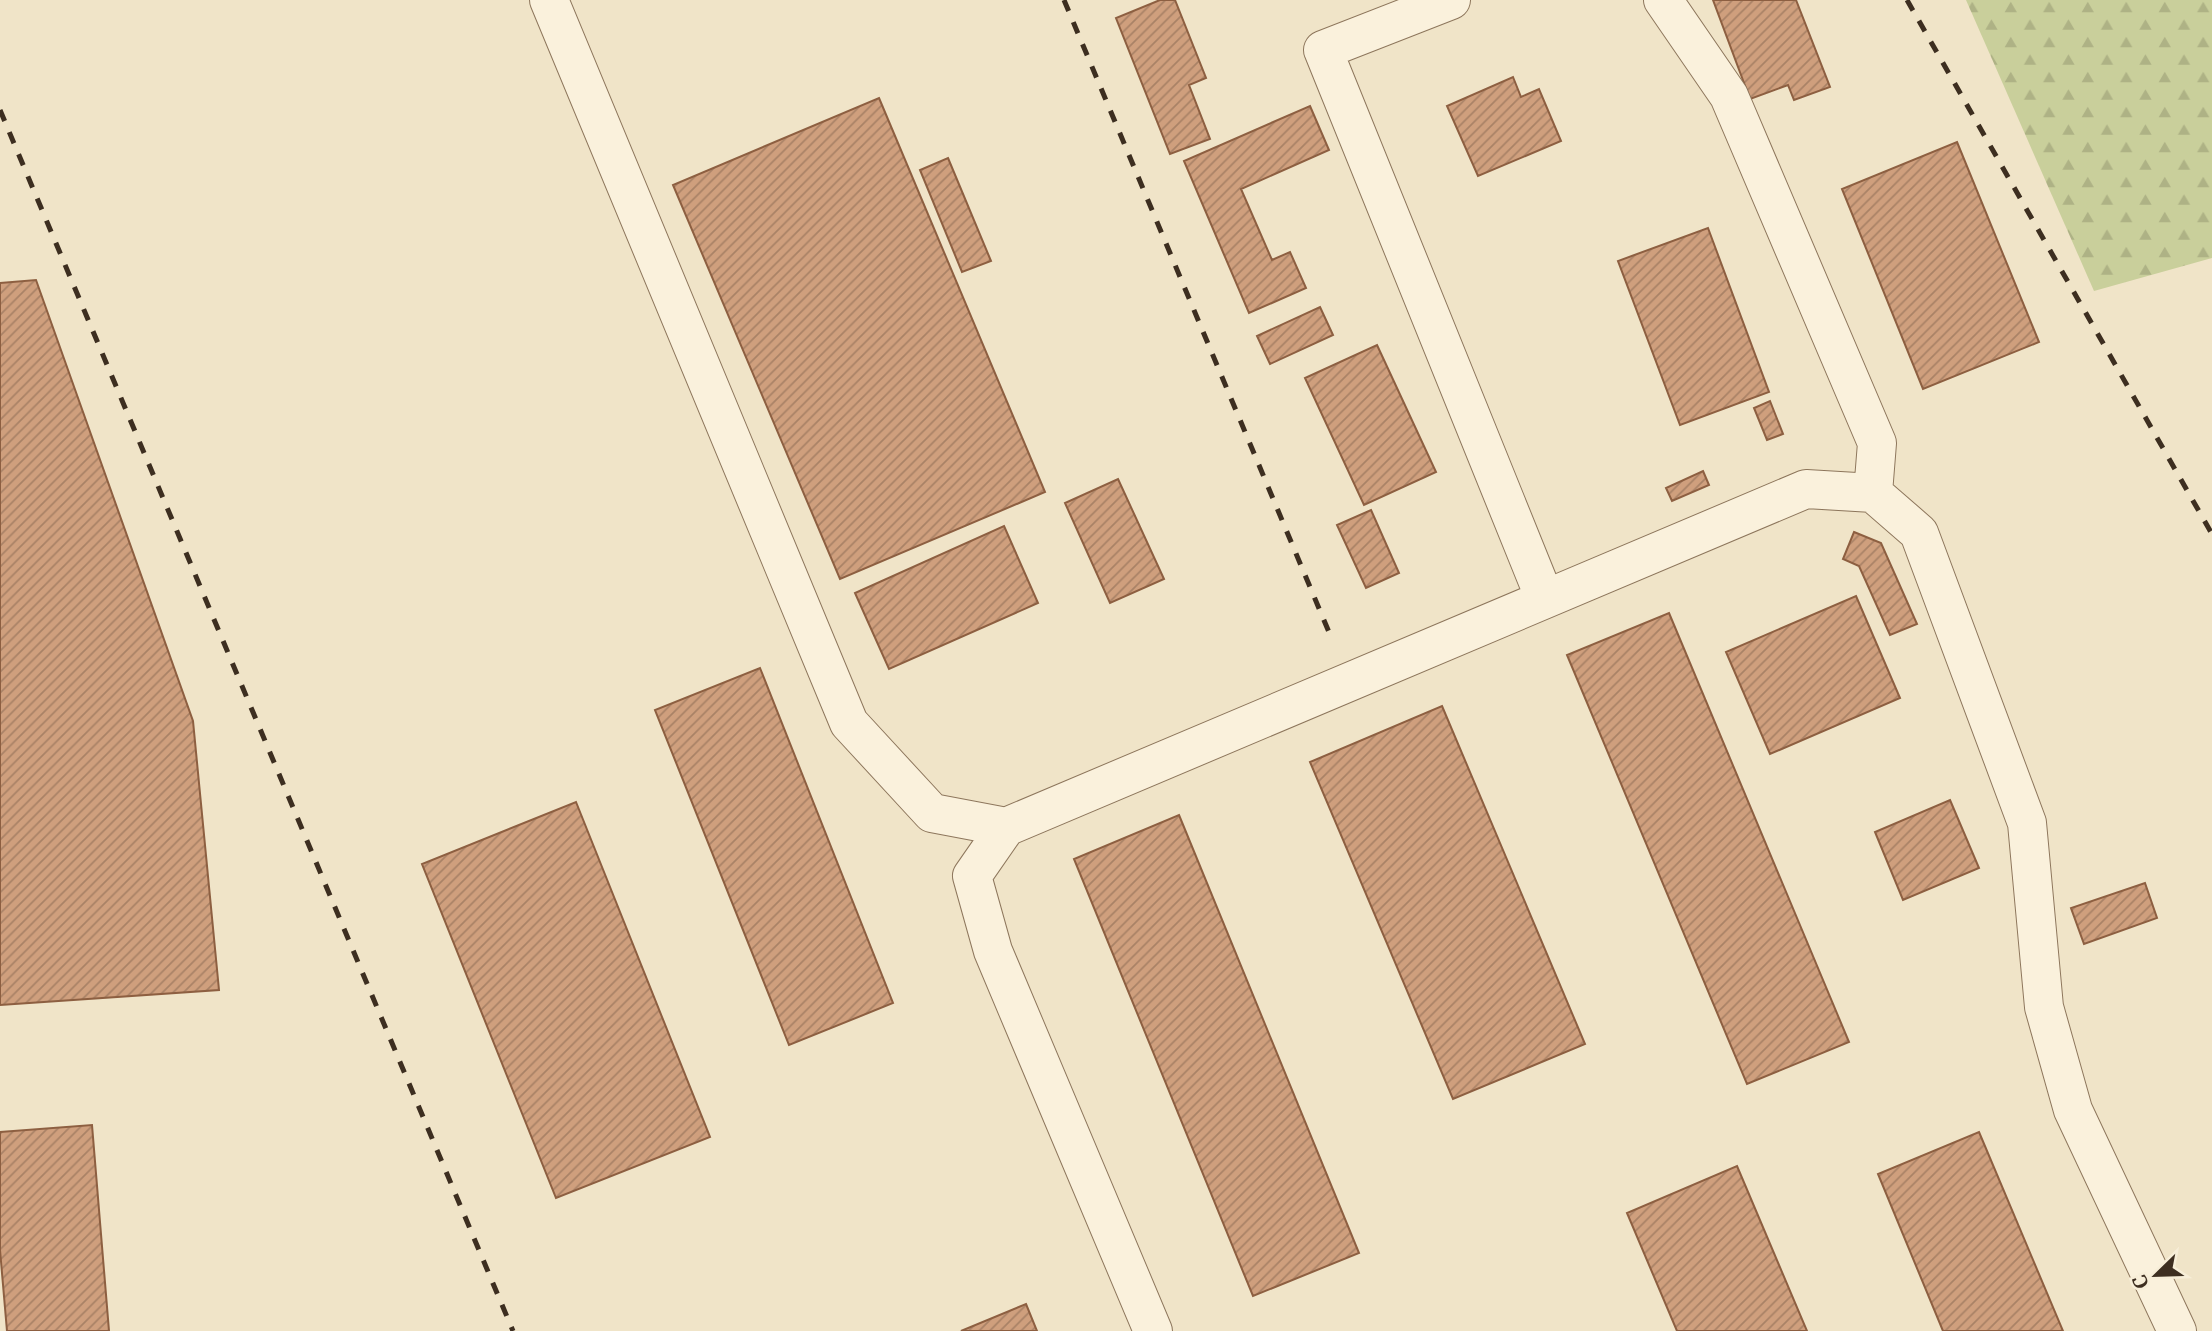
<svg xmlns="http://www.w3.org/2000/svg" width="2212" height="1331" viewBox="0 0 2212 1331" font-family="Merriweather,serif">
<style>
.forest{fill:url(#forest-firs)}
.building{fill:url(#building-hatch);stroke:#8d5f41;stroke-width:2}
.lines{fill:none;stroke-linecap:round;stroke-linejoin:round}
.minor-casing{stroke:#8d765c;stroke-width:40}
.minor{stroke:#faf1dc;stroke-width:38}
.rail{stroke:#3d2e20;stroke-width:5;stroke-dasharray:12 12;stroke-linecap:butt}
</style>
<defs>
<pattern id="forest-firs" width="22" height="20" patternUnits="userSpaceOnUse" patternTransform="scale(1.75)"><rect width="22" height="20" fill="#c9cf9b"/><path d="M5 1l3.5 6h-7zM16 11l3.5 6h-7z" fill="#aeb285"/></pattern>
<pattern id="building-hatch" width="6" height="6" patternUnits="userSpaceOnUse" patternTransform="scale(1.75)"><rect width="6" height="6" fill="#cf9f7d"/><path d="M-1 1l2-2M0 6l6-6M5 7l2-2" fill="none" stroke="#a98266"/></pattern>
</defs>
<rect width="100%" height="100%" fill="#f0e4c8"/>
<!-- forest -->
<path class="forest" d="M1966,0H2212V258L2094,291Z"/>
<!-- building -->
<path class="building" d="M1160,0H1175L1206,78L1189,85L1210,139L1170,154L1116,18Z
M1713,0H1796L1830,87L1794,100L1788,85L1750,99Z
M1513,77L1521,97L1539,89L1561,141L1478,176L1447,106Z
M879,98L1045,492L840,579L673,185Z
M1310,106L1329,150L1241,189L1272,260L1290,252L1306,288L1249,313L1184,161Z
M1957,142L2039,342L1923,389L1842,189Z
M948,158L991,261L962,272L920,170Z
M1708,228L1769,392L1680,425L1618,261Z
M36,280L193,721L219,990L0,1005V283Z
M1320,307L1333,335L1270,364L1257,336Z
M1377,345L1436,472L1364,505L1305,378Z
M1770,401L1783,434L1767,440L1754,408Z
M1703,471L1709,485L1672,501L1666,488Z
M1118,479L1164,579L1110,603L1065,503Z
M1371,510L1399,573L1366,588L1337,525Z
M1004,526L1038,603L889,669L855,593Z
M1854,532L1881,543L1917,624L1890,635L1859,566L1843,559Z
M1856,596L1900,698L1770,754L1726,652Z
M1669,613L1849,1042L1747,1084L1567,655Z
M760,668L893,1003L789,1045L655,710Z
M1442,706L1585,1044L1453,1099L1310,762Z
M1950,800L1979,868L1903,900L1875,832Z
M576,802L710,1137L556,1198L422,864Z
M1179,815L1359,1253L1253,1296L1074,859Z
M2145,883L2157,918L2084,944L2071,908Z
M92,1125L109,1331H7L0,1250V1132Z
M1979,1132L2063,1331H1943L1878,1174Z
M1737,1166L1807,1331H1677L1627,1213Z
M1026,1304L1037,1331H961Z"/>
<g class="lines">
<defs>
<path id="minor" d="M549,0L849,723L932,813L1006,827L1806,489L1873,493L1919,533L2027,823L2044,1007L2073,1110L2177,1331
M1451,0L1323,50L1545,599
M1663,0L1729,96L1877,443L1873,493
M1006,827L972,876L993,951L1153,1331"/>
</defs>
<!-- minor casing -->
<use href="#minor" class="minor-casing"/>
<!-- minor -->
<use href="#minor" class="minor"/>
<!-- rail -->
<path class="rail" d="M1064,0L1331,637
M1907,0L2212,534
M0,110L513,1331"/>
</g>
<!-- north arrow -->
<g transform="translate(2156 1275) rotate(247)" stroke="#f7eed8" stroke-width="5" paint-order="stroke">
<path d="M0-5L12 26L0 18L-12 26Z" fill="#3d2e20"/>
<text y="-10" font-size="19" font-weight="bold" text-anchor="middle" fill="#3d2e20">С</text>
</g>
</svg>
